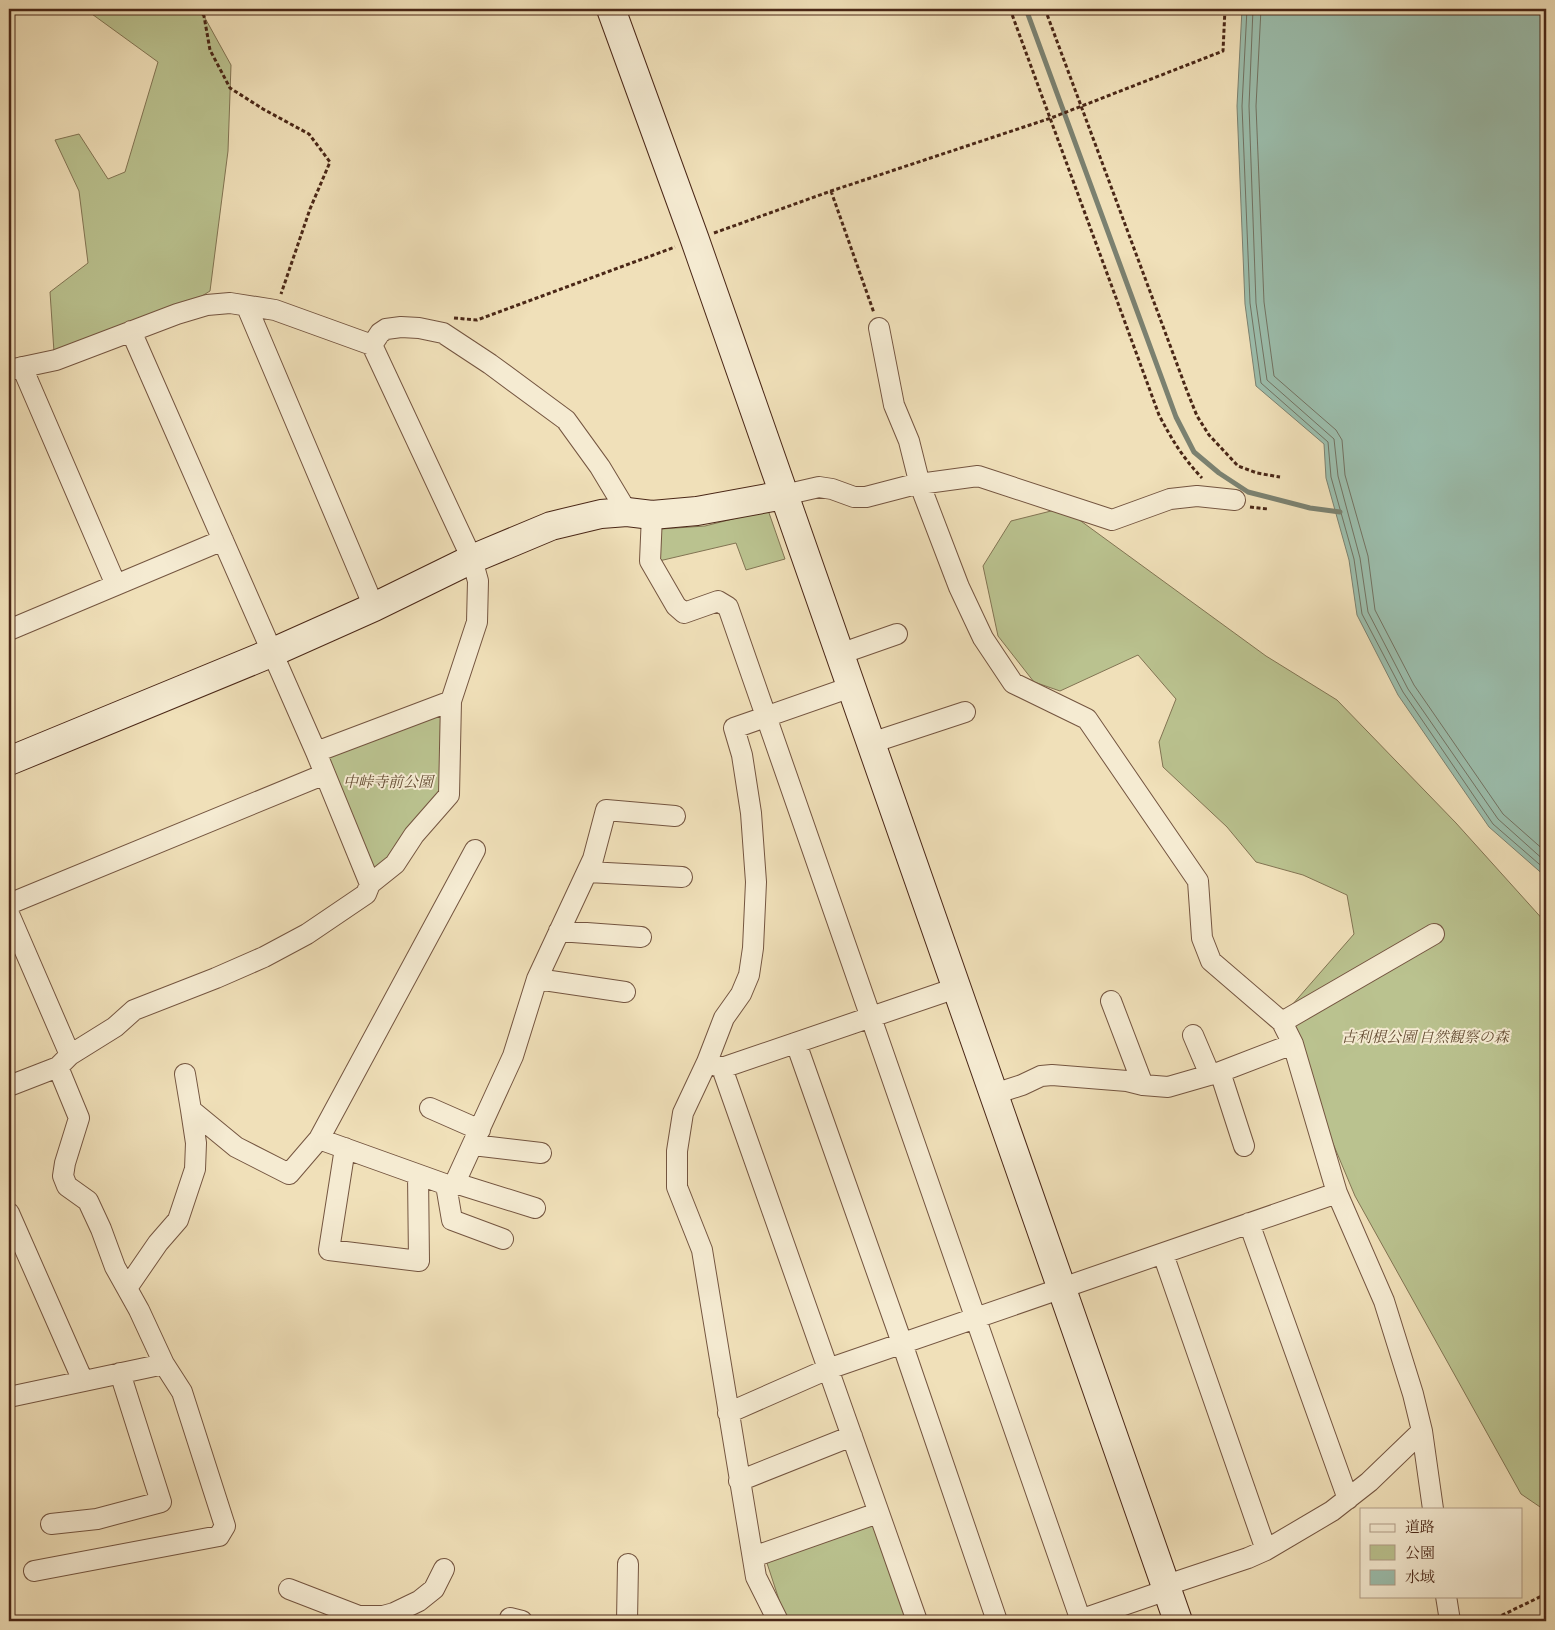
<svg xmlns="http://www.w3.org/2000/svg" width="1555" height="1630" viewBox="0 0 1555 1630" font-family="Vollkorn,'Noto Serif JP',serif">
<style>
.green{fill:#bac28f;stroke:#827453}
.water{fill:#9bbdac;stroke:#7b8170}
.lines{fill:none;stroke-linecap:round;stroke-linejoin:round}
.shore{stroke:#727262;stroke-width:1}
.stream{stroke:#7b8170;stroke-width:5}
.street-casing{stroke:#745540;stroke-width:22}
.secondary-casing{stroke:#4a2717;stroke-width:30}
.path{stroke:#4a2717;stroke-width:3;stroke-dasharray:4 2.5;stroke-linecap:butt}
.street{stroke:#f5ebd2;stroke-width:20}
.secondary{stroke:#f5ebd2;stroke-width:28}
.labels{text-anchor:middle;stroke-width:4;stroke-linejoin:round;paint-order:stroke}
.park-label{font-size:15px;font-style:italic;fill:#664e35;stroke:#f5ebd2}
</style>
<rect width="100%" height="100%" fill="#f0e0b9"/>
<filter id="stains"><feTurbulence type="fractalNoise" baseFrequency=".004" numOctaves="4"/><feColorMatrix values="0 0 0 0 .2 0 0 0 0 .09 0 0 0 0 .02 0 0 0 .5 -.17"/></filter>
<radialGradient id="worn" r=".72"><stop offset=".6" stop-color="#630" stop-opacity="0"/><stop offset="1" stop-color="#630" stop-opacity=".3"/></radialGradient>
<!-- green -->
<path class="green" d="M85,9H200L231,65L228,151L210,291L181,309L54,352L50,292L88,263L79,191L55,140L79,134L108,179L125,172L158,62Z
M1063,508L1266,656L1337,700L1456,823L1546,923V1511L1521,1494L1355,1196L1324,1122L1285,1013L1354,934L1347,895L1303,875L1256,862L1227,827L1163,767L1159,742L1176,699L1138,655L1060,691L1034,682L998,636L983,566L1011,521Z
M768,510L785,559L746,570L736,543L659,561L661,529L705,526Z
M451,701L449,795L370,884L316,752Z
M878,1513L917,1621H786L764,1554Z"/>
<!-- water -->
<path class="water" d="M1242,9H1546V877L1489,827L1398,695L1357,615L1349,560L1326,478L1324,444L1256,386L1245,304L1237,106Z"/>
<g class="lines">
<!-- shore -->
<path class="shore" d="M1247,9L1242,106L1250,303L1261,383L1328,442L1331,477L1354,559L1362,614L1403,692L1493,824L1546,870
M1253,9L1249,106L1256,303L1267,380L1334,439L1338,476L1360,558L1368,612L1408,689L1498,819L1546,862
M1261,9L1256,106L1264,302L1274,376L1336,430L1342,440L1345,475L1368,556L1375,610L1414,685L1503,814L1546,852"/>
<!-- stream -->
<path class="stream" d="M1026,9L1176,417L1194,452L1219,473L1248,492L1310,508L1340,512"/>
<defs>
<path id="street" d="M247,307L374,607
M879,328L894,405L909,441L920,485L959,587L983,638L1013,683L1087,719L1198,881L1202,938L1211,961L1282,1022L1293,1044L1337,1193L1384,1301L1413,1394L1422,1431L1433,1509
M22,367L116,585
M9,370L56,360L177,314L207,305L230,303L275,310L372,345
M784,495L819,487L832,489L854,497H866L912,485L978,476L1112,520L1170,499L1197,496L1235,500
M652,515L650,561L676,606L684,613L718,601L728,607L1081,1621
M9,630L223,540
M840,654L897,634
M871,743L965,712
M316,752L451,701L477,622L478,581L472,559L372,345L380,333L386,329L401,327L419,328L443,333L490,364L566,420L600,467L627,512
M588,872L682,877
M370,884L395,864L414,835L449,795L451,701
M9,904L325,774
M9,914L70,1055
M559,931L641,937
M537,979L625,992
M1111,1001L1143,1085
M1282,1022L1434,934
M1193,1035L1210,1075
M796,1043L902,1343L997,1621
M707,1062L724,1018L741,994L749,975L753,948L756,882L751,813L742,755L734,728L851,687
M722,1068L707,1062L683,1113L677,1151V1187L702,1250L756,1577L778,1621
M1220,1072L1244,1146
M185,1074L191,1110L236,1147L289,1174L319,1139L453,1187L513,1056L537,979L593,859L606,810L675,816
M9,1086L58,1067L70,1055L115,1027L134,1010L216,978L264,957L307,934L366,894L370,884L316,752L131,331
M994,1094L1022,1085L1041,1076L1052,1075L1127,1081L1143,1085L1168,1087L1220,1072L1293,1044
M430,1108L480,1130
M319,1139L475,850
M473,1145L541,1153
M345,1148L329,1250L419,1261L418,1175
M455,1183L535,1208
M446,1185L452,1220L503,1239
M9,1213L83,1381
M1249,1223L1348,1499
M1163,1254L1266,1550
M127,1288L158,1243L178,1220L195,1169L196,1143L191,1110
M9,1397L164,1364
M728,1413L828,1369L1337,1193
M739,1481L852,1436
M51,1524L97,1519L161,1502L120,1373
M753,1557L878,1513
M34,1571L219,1536L225,1526L182,1392L164,1364L139,1310L115,1267L101,1229L88,1201L67,1186L63,1176L65,1163L79,1118L58,1067
M289,1589L359,1616H383L394,1613L419,1601L434,1589L444,1569
M1446,1596L1450,1621
M510,1618L522,1621
M627,1621L628,1564
M917,1621L722,1068L956,988
M1077,1621L1167,1590L1176,1582L1248,1558L1266,1550L1332,1511L1369,1482L1422,1431"/>
<path id="secondary" d="M611,9L695,240L1178,1621
M9,761L271,653L374,607L472,559L551,526L601,514L627,512L652,515L697,511L784,495"/>
</defs>
<!-- street casing -->
<use href="#street" class="street-casing"/>
<!-- secondary casing -->
<use href="#secondary" class="secondary-casing"/>
<!-- path -->
<path class="path" d="M199,9L204,16L210,50L230,88L263,109L309,134L330,162L310,209L281,294
M1010,9L1159,415C1172,440 1183,458 1202,478
M1045,9L1187,391L1197,416L1209,435L1238,466L1257,473L1280,477
M831,191L874,313
M714,233L831,191L1051,118L1223,51L1225,9
M454,318L477,320L675,247
M1250,507L1268,509
M1490,1621L1546,1594"/>
<!-- street -->
<use href="#street" class="street"/>
<!-- secondary -->
<use href="#secondary" class="secondary"/>
</g>
<g class="labels">
<!-- park labels -->
<g class="park-label">
<text x="388" y="787">中峠寺前公園</text>
<text x="1425" y="1042">古利根公園 自然観察の森</text>
</g>
</g>
<!-- margin -->
<rect width="1555" height="1630" fill="none" stroke="#f0e0b9" stroke-width="30"/>
<rect x="10" y="10" width="1535" height="1610" fill="none" stroke="#4a2717" stroke-width="2.5"/>
<rect x="15" y="15" width="1525" height="1600" fill="none" stroke="#4a2717"/>
<!-- legend -->
<rect x="1360" y="1508" width="162" height="90" fill="#f5ebd2" stroke="#b19d87"/>
<rect x="1370" y="1524" width="25" height="8" fill="#f5ebd2" stroke="#b19d87"/>
<text x="1405" y="1532" font-size="15" fill="#4a2717">道路</text>
<rect x="1370" y="1545" width="25" height="15" fill="#bac28f" stroke="#b19d87"/>
<text x="1405" y="1558" font-size="15" fill="#4a2717">公園</text>
<rect x="1370" y="1570" width="25" height="15" fill="#9bbdac" stroke="#b19d87"/>
<text x="1405" y="1582" font-size="15" fill="#4a2717">水域</text>
<rect width="100%" height="100%" filter="url(#stains)"/>
<rect width="100%" height="100%" fill="url(#worn)"/>
</svg>
